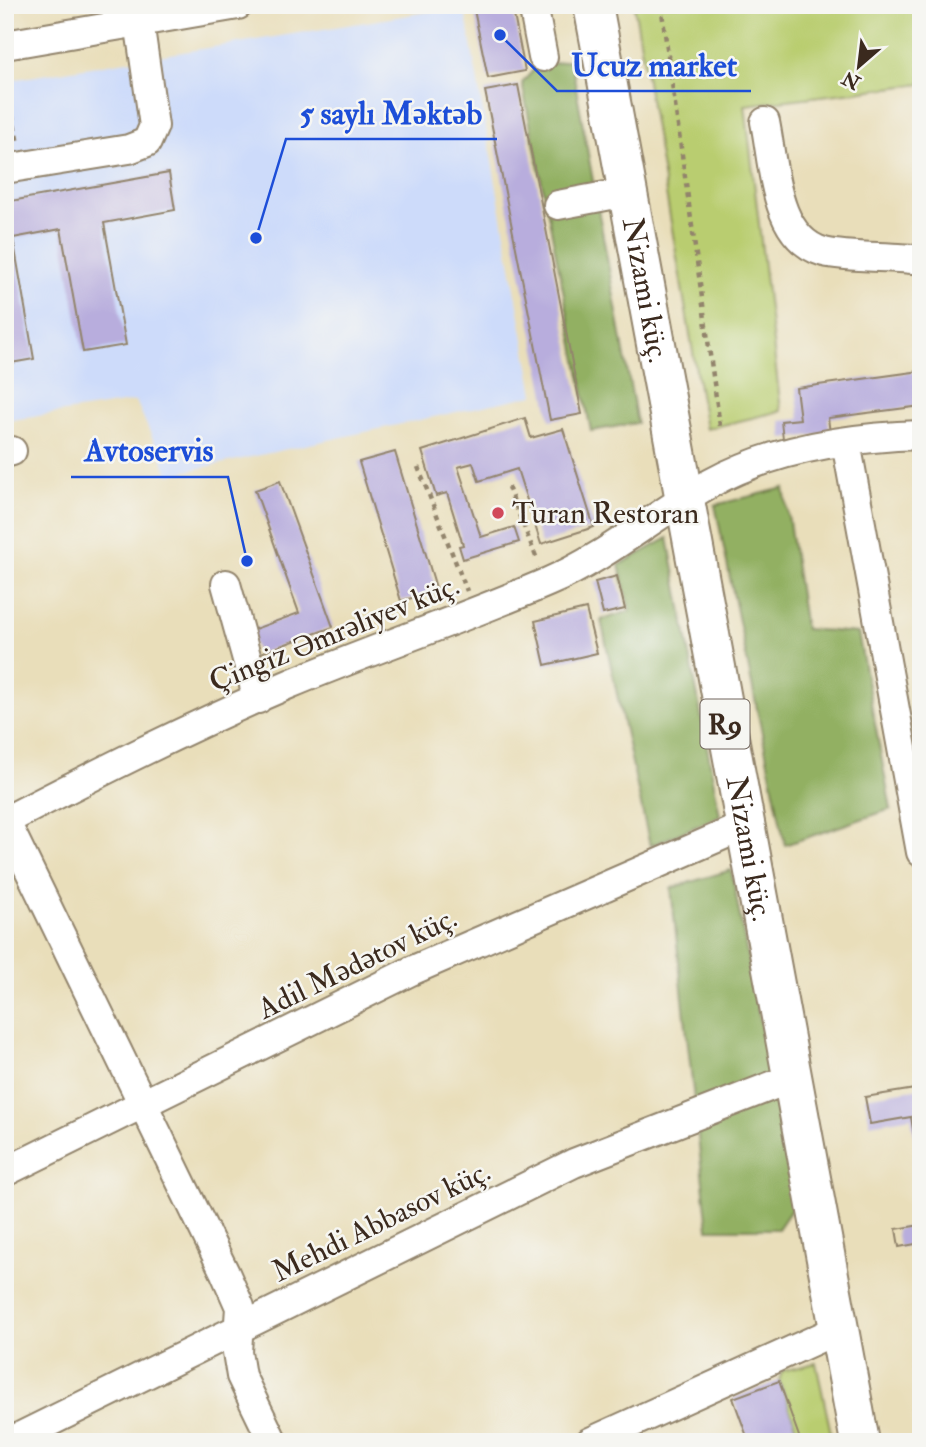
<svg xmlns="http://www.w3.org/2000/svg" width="926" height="1447" viewBox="0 0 926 1447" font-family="'IM FELL Double Pica',serif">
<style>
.built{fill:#cddbfa}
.green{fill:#b9cd70;stroke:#7a7c47;stroke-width:2}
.forest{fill:#92b062;stroke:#666d40;stroke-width:2}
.building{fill:#b8addd}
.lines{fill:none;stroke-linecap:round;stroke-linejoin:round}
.minor-casing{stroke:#92846c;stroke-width:32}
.highway-casing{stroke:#92846c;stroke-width:42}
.path{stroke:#92846c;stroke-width:4.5;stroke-dasharray:5 5;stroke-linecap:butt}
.minor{stroke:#fff;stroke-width:28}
.highway{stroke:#fff;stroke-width:38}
.poi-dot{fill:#d1495b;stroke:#f6f6f2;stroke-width:2.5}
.labels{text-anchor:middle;stroke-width:5;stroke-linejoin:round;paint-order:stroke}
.shield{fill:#f6f6f2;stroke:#73675e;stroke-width:2}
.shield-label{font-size:28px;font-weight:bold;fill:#3b2a1e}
.street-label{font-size:30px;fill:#3b2a1e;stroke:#f6f6f2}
.poi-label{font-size:30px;fill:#3b2a1e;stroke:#f6f6f2;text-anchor:start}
.leader{fill:none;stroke:#1d4ed8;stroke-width:2.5}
.callout-dot{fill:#1d4ed8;stroke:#f6f6f2;stroke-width:2.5}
.callout-label{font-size:32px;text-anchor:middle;font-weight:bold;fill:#1d4ed8;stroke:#f6f6f2;stroke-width:5;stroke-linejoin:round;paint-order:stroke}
</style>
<rect width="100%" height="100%" fill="#f6f6f2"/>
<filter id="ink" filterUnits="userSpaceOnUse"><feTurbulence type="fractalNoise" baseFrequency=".0143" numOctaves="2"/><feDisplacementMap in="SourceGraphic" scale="14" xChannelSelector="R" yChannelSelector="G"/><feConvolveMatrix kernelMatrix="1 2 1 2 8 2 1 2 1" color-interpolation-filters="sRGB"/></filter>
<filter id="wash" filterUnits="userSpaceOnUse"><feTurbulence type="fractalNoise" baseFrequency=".00686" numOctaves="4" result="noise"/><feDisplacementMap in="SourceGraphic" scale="28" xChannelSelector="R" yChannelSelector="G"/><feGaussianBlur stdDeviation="1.57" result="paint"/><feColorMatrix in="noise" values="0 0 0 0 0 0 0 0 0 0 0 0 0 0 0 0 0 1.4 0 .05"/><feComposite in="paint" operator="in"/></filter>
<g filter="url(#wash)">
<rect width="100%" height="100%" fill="#e9deba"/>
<!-- built -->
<path class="built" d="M464,6L534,395L169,475L136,401L5,421V81Z"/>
<!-- green -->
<path class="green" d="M634,5H921V84L745,105L781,411L706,429Z
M816,1363L831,1433L801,1441L779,1381L782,1371Z"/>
<!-- forest -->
<path class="forest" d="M571,60L637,423L591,431L522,83L536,67Z
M784,488L805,629L858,633L891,809L785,845L715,505Z
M668,538L720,816L650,846L601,620L630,611L619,565Z
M731,870L795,1204L778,1229H708L671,888Z"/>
<g id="blocks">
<!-- building -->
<path class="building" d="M473,5H512L525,71L488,78Z
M518,85L582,414L550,420L485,91Z
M169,173L175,210L104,223L126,345L83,352L61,229L13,238L34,359L5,364V202Z
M921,371V406L828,418L830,433L783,439L781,421L800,419L796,388Z
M525,418L531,438L563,429L594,527L541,544L517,469L479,481L473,463L458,467L481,537L514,527L519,542L463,559L459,546L463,545L447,493L436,496L422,451Z
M395,452L437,591L401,601L359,462Z
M280,481L333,627L258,654L249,631L299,613L255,490Z
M617,576L625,609L603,614L595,582Z
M586,609L597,653L545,665L535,621Z
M921,1088V1164L919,1165L911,1117L870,1124L865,1097Z
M921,1225V1243L899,1247L896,1229Z
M779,1381L801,1442H749L733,1398Z"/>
</g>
</g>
<g filter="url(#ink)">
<use href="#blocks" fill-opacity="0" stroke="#92846c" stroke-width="2"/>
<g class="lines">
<defs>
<path id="minor" d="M533,5L543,57
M5,45L238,5
M765,122C774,165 774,238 824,252C848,258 893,256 921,260
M5,169L129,149L147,142L154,126L139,21
M558,205L627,192
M846,442L921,852
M5,453L12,451
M226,584L258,699
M5,820L225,1273L240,1307L237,1352L241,1376L273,1442
M5,821C98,773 191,726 287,685C373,649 462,619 548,582C607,557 655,514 711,483C773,449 850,437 921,435
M5,1172L411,971L744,826
M9,1442L574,1163L792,1078
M590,1442L839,1329"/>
<g id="highway">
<path id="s1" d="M593,5L860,1442"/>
</g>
</defs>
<!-- minor casing -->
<use href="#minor" class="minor-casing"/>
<!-- highway casing -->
<use href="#highway" class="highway-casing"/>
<!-- path -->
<path class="path" d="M661,5L720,426
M5,76L18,144
M418,467L467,591
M508,487L537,559"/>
<!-- minor -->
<use href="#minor" class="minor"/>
<!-- highway -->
<use href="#highway" class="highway"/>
</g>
</g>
<!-- markers -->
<circle class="poi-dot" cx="498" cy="513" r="7"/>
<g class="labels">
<!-- shield labels -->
<rect class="shield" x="700.5" y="699.5" width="49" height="49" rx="5"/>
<g class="shield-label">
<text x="725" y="734">R9</text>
</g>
<!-- street labels -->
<g class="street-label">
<text dy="10" stroke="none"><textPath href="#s1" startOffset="290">Nizami küç.</textPath></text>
<text transform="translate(334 633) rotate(-22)" y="10">Çingiz Əmrəliyev küç.</text>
<text dy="10" stroke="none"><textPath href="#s1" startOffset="858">Nizami küç.</textPath></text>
<text transform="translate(357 963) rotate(-26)" y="10">Adil Mədətov küç.</text>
<text transform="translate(381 1221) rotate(-26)" y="10">Mehdi Abbasov küç.</text>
</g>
<!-- poi labels -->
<g class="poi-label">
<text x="512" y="523">Turan Restoran</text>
</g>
</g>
<!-- callouts -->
<path class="leader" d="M500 35L557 91H751M256 238L286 139H497M247 561L228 477H71"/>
<g class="callout-dot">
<circle cx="500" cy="35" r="7"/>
<circle cx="256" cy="238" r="7"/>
<circle cx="247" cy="561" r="7"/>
</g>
<g class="callout-label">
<text x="654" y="76">Ucuz market</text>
<text x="391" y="124">5 saylı Məktəb</text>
<text x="149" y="461">Avtoservis</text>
</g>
<!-- margin -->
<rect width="926" height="1447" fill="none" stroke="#f6f6f2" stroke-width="28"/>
<!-- north arrow -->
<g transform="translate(859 66) rotate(208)" stroke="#f6f6f2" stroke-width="5" paint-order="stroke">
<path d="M0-5L12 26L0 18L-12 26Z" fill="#3b2a1e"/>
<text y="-10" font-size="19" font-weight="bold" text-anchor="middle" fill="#3b2a1e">N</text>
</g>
</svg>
